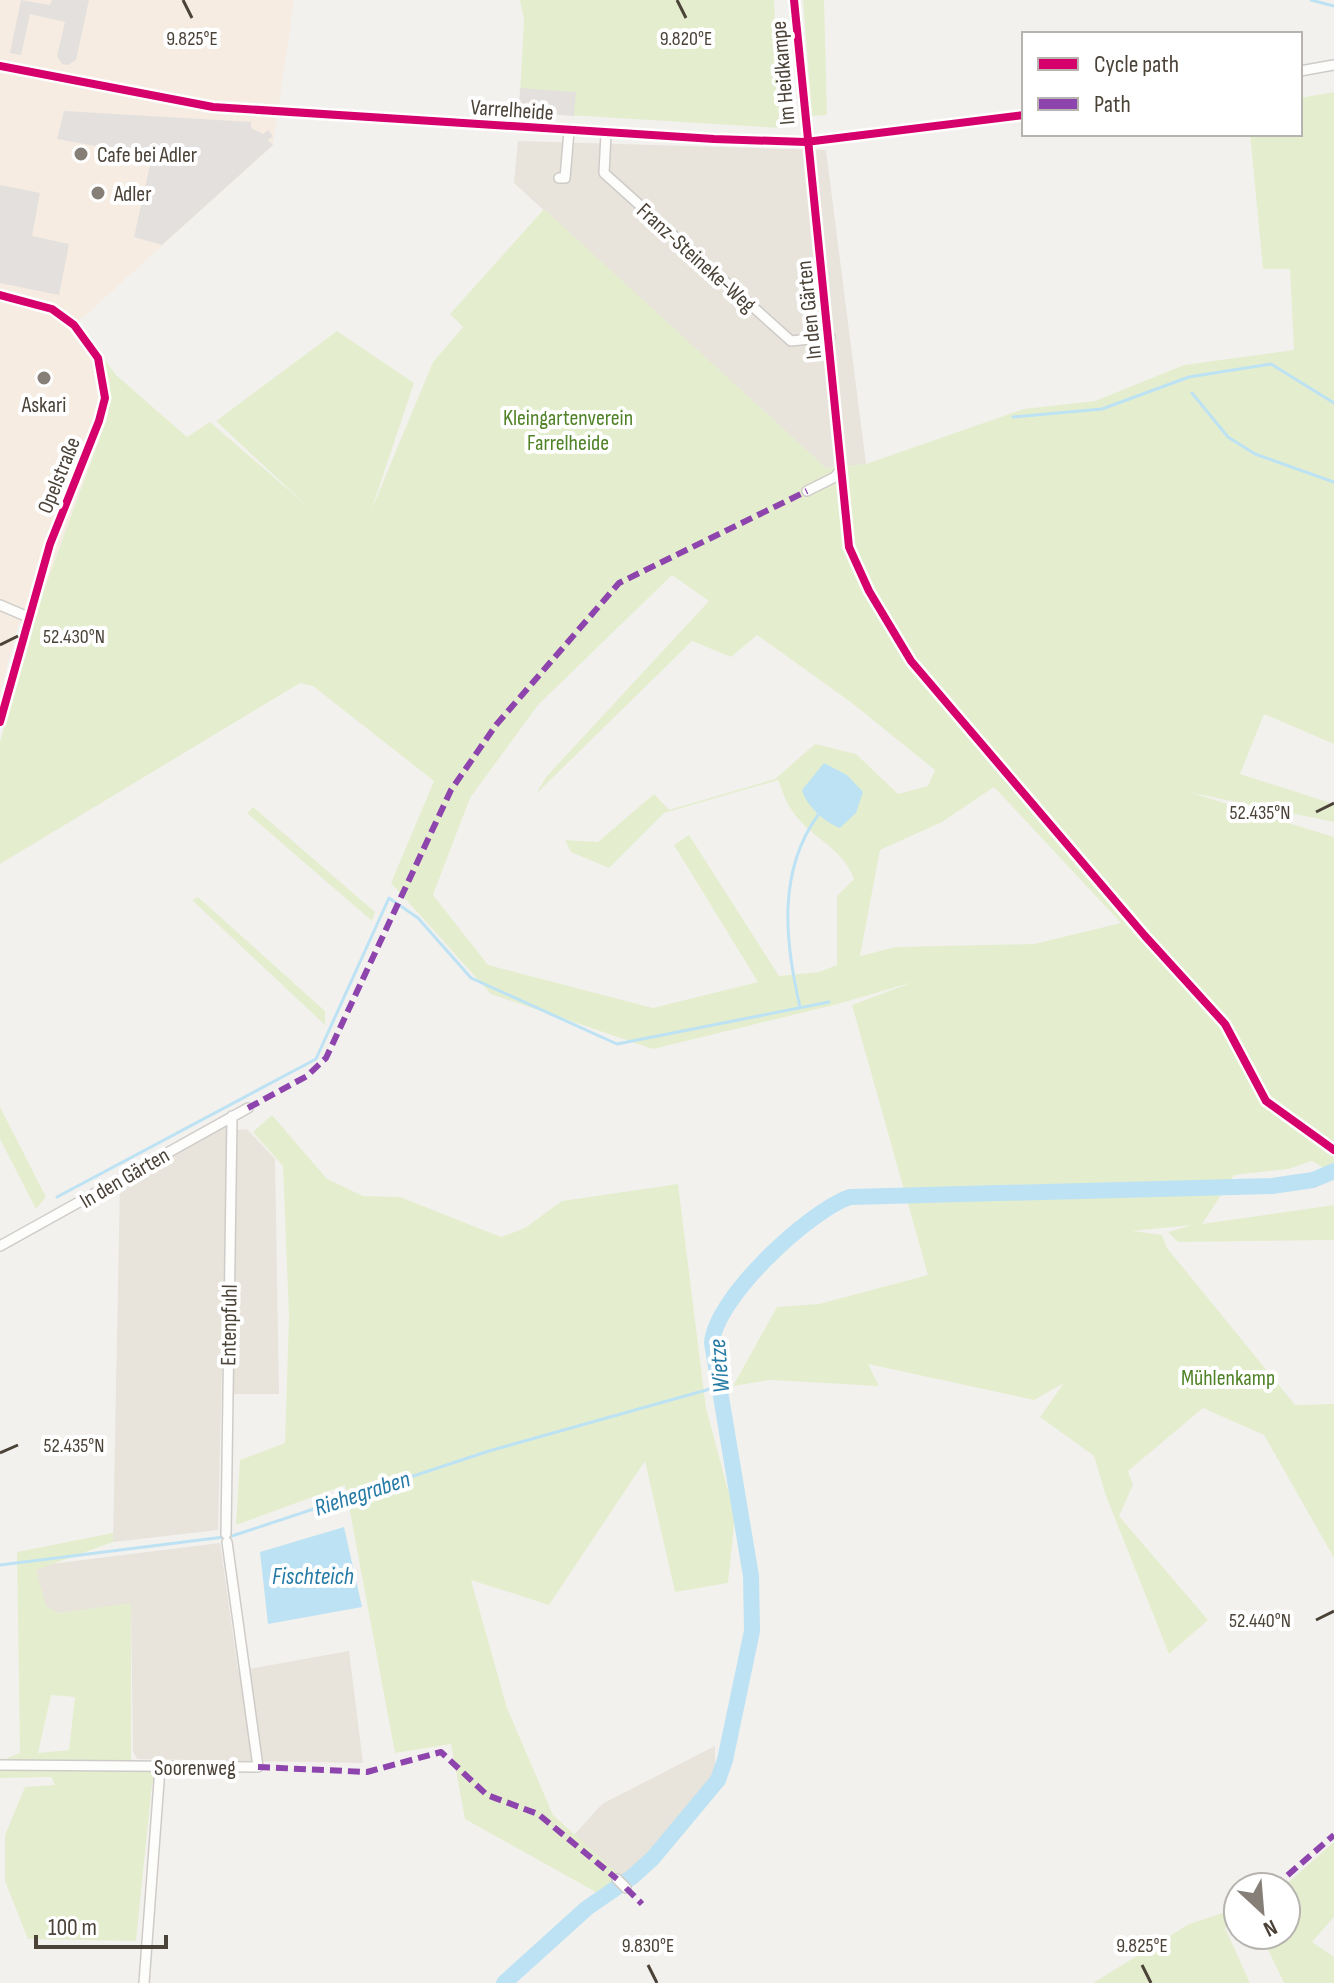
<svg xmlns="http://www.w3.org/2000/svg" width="1334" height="1983" viewBox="0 0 1334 1983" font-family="'Sofia Sans Condensed',sans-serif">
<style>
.residential{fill:#e8e3db}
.commercial{fill:#f6ece1}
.green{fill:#e4eece;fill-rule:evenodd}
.parking{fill:#e3e0dd}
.water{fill:#bde2f3}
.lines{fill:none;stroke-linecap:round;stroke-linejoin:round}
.stream{stroke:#bde2f3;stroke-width:3}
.river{stroke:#bde2f3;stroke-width:16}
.minor-casing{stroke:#cfccc8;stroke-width:12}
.minor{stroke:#fdfdfc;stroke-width:9}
.quiet{stroke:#8e44ad;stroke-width:6;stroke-dasharray:12 6;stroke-linecap:butt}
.cycleway-casing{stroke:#fff;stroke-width:13}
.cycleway{stroke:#d6006c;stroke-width:8}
.ticks{fill:none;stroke:#4b4238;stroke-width:3}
.poi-dot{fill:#867f78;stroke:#fff;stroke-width:3}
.labels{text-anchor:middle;stroke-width:8;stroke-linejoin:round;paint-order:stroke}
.street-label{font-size:22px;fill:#4b4238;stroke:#fff}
.poi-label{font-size:22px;fill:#4b4238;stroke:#fff;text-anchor:start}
.park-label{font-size:22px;fill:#508227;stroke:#fff}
.water-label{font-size:24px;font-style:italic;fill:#257aa5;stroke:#fff}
.ticks-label{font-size:20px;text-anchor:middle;fill:#4b4238;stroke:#fff;stroke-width:8;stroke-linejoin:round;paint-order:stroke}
</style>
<rect width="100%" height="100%" fill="#f3f1ee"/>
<!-- residential -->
<path class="residential" d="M518,141L826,150L866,464L826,468L514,183Z
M228,1122L218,1530L113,1542L120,1183Z
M247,1129L275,1159L279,1394H232L236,1130Z
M220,1543L238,1671L349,1651L363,1763L137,1759L133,1751L131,1604L59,1613L46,1607L35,1569L51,1564Z
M715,1746V1768L708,1783L666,1836L623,1878L574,1835L602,1804Z"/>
<!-- commercial -->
<path class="commercial" d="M0,0H294L273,145L78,322L102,356L110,383V407L30,628L19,622L0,692Z"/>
<!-- green -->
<path class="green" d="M520,0H774L780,128L519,112L524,20Z
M803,0H824L827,115L812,116Z
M1334,92V744L1264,714L1240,774L1334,804V822L1192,793L1334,837V1174L1312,1161L1288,1169L1234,1175L1202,1224L1334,1205V1240L1178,1242L1168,1232L1192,1225L1132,1231L1162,1235L1167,1248L1295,1405L1334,1404V1558L1264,1435L1203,1408L1128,1471L1133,1485L1119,1516L1208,1620L1169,1654L1106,1496L1094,1456L1040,1417L1064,1383L1034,1400L868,1364L879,1386L770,1380L733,1386L777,1307L819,1304L928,1275L852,1005L913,982L838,1004L653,1049L491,994L391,883L434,781L313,686L300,683L0,864V742L30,628L107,418L110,383L102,356L116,375L187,437L210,422L306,505L216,421L337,331L414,383L371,511L433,362L463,327L450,314L544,209L826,468L866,464L1024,409L1095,401L1184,365L1294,350L1290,269H1263L1250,134H1300V98ZM672,575L709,601L546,777L536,794L692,641L731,657L757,635L852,703L935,770L928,786L898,794L856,754L815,744L775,779L669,810L654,794L598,842L565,840L571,852L609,868L664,813L778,780C782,789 785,801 791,809C809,838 842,846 854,879L837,896V965L819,972L779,976L689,835L674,845L758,982L653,1008L488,965L433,895L470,798L538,705ZM994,787L1121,923L1034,944L896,947L860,956L880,850L942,822Z
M253,807L375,912L372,921L247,813Z
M198,897L325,1011V1025L192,900Z
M0,1107L46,1197L36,1209L0,1139Z
M272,1115L327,1179L363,1196L400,1197L501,1237L525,1228L562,1201L678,1184L706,1408L735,1516L728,1583L675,1592L645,1461L549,1605L471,1580L507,1708L553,1815L623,1878L601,1895L465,1819L451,1744L395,1753L345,1485L236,1525L240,1460L285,1443L289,1316L283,1166L253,1132Z
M113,1533V1542L36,1570L46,1606L59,1613L131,1603V1767L160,1768L152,1784L136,1941L28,1939L5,1881V1835L25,1787L55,1785L51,1777L0,1778V1761L20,1753L17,1552ZM51,1695L75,1697L69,1750L38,1753Z
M1334,1842V1917L1312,1942L1334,1957V1983H1284L1261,1935H1286V1887H1283Z
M1238,1908V1921L1225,1928L1250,1983H1093L1189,1924Z"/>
<!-- parking -->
<path class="parking" d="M21,0L50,5L52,0H89L76,60L68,65L62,64L57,56L65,22L30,14L21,55L10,53Z
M520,88L576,92L574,116L519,112Z
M64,111L251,122V128L263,134L268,130L273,136L268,140L273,145L162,245L134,237L152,156L57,139Z
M0,185L40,193L32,236L69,244L59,295L0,283Z"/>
<!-- water -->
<path class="water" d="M824,763L847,775L863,792L856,813L840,828C826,823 806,806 802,790Z
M344,1527L362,1607L268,1624L260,1552Z"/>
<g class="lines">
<!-- stream -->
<path class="stream" d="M1311,0L1334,6
M1192,393L1228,437L1255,454L1334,482
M1013,417L1102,409L1189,377L1271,364L1334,403
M800,1007C785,942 777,872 818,815
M57,1197L316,1059L389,898L418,918L471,978L617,1044L829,1002
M0,1565L232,1536L489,1451L717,1387"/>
<!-- river -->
<path class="river" d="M504,1983L587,1908L632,1877L653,1858L718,1780L725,1760L752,1631L751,1576L712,1343C715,1298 809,1211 850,1197L1272,1186L1313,1180L1334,1171"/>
<defs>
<path id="minor" d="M794,0L841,469L835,477L807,491
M0,66L213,107L714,139L806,142L1024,115
M1300,71L1334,65
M606,134L604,173L791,341L830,337
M559,178H565L569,131
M0,295L52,309L74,325L98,358L105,398L99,421L50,544L0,722
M0,605L28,617
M0,1246L248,1108
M226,1534L232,1116
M0,1765L258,1767L227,1542
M617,1879L626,1888
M144,1983L160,1768"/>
</defs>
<!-- minor casing -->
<use href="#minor" class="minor-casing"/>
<!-- minor -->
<use href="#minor" class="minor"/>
<!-- quiet -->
<path class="quiet" d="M248,1108L307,1076L326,1058L451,790L496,725L619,583L807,491
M258,1767L367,1772L441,1752L487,1795L538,1814L617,1879
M1274,1887L1334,1835
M626,1888L642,1904"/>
<defs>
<path id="cycleway" d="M794,0L849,547L869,591L911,661L1145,936L1225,1024L1266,1101L1334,1150
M0,66L213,107L714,139L806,142L1024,115
M0,295L52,309L74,325L98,358L105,398L99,421L50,544L0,722"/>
</defs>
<!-- cycleway casing -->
<use href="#cycleway" class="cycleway-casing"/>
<!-- cycleway -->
<use href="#cycleway" class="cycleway"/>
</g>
<!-- ticks -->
<path class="ticks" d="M183,0L192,18M677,0L686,18M0,645L18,636M1316,812L1334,803M0,1453L18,1445M1316,1620L1334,1611M648,1965L657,1983M1142,1965L1151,1983"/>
<!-- markers -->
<g class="poi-dot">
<circle cx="81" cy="154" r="8"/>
<circle cx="98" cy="193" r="8"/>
<circle cx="44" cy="378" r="8"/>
</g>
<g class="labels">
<!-- street labels -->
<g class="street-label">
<text transform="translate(782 73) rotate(-95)" y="8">Im Heidkampe</text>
<text transform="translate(512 109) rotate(4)" y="8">Varrelheide</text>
<text transform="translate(697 257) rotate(42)" y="8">Franz-Steineke-Weg</text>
<text transform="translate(808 310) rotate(-96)" y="8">In den Gärten</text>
<text transform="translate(58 475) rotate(-68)" y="8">Opelstraße</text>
<text transform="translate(124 1177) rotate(-30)" y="8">In den Gärten</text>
<text transform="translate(228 1325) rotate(-89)" y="8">Entenpfuhl</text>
<text x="195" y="1775">Soorenweg</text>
</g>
<!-- poi labels -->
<g class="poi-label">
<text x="97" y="162">Cafe bei Adler</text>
<text x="114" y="201">Adler</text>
<text x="44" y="412" text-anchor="middle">Askari</text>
</g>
<!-- park labels -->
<g class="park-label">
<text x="568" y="425">Kleingartenverein<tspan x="568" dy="25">Farrelheide</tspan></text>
<text x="1228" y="1385">Mühlenkamp</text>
</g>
<!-- water labels -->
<g class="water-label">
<text transform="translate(719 1366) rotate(-95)" y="8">Wietze</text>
<text transform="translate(362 1493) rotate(-18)" y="8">Riehegraben</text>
<text x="313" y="1584">Fischteich</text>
</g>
</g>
<g class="ticks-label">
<text x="192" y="45">9.825°E</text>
<text x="686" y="45">9.820°E</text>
<text x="74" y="643">52.430°N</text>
<text x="1260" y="819">52.435°N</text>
<text x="74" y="1452">52.435°N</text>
<text x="1260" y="1627">52.440°N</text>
<text x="648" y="1952">9.830°E</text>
<text x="1142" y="1952">9.825°E</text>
</g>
<!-- legend -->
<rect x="1022" y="32" width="280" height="104" fill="#ffffff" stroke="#b7b3af" stroke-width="2"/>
<rect x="1038" y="58" width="40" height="12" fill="#d6006c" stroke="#b7b3af" stroke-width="2"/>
<text x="1094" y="72" font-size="24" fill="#4b4238">Cycle path</text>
<rect x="1038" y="98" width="40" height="12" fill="#8e44ad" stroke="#b7b3af" stroke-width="2"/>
<text x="1094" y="112" font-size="24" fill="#4b4238">Path</text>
<!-- north arrow -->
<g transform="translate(1262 1911) rotate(154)"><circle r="38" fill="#ffffff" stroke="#b7b3af" stroke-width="2"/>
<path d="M0-6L14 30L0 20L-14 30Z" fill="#867f78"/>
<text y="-12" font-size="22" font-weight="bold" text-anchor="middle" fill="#4b4238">N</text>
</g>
<!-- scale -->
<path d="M36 1935v12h130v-12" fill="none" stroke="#4b4238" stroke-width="4"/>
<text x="48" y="1935" font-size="24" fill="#4b4238" stroke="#ffffff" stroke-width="6" paint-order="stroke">100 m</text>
</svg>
